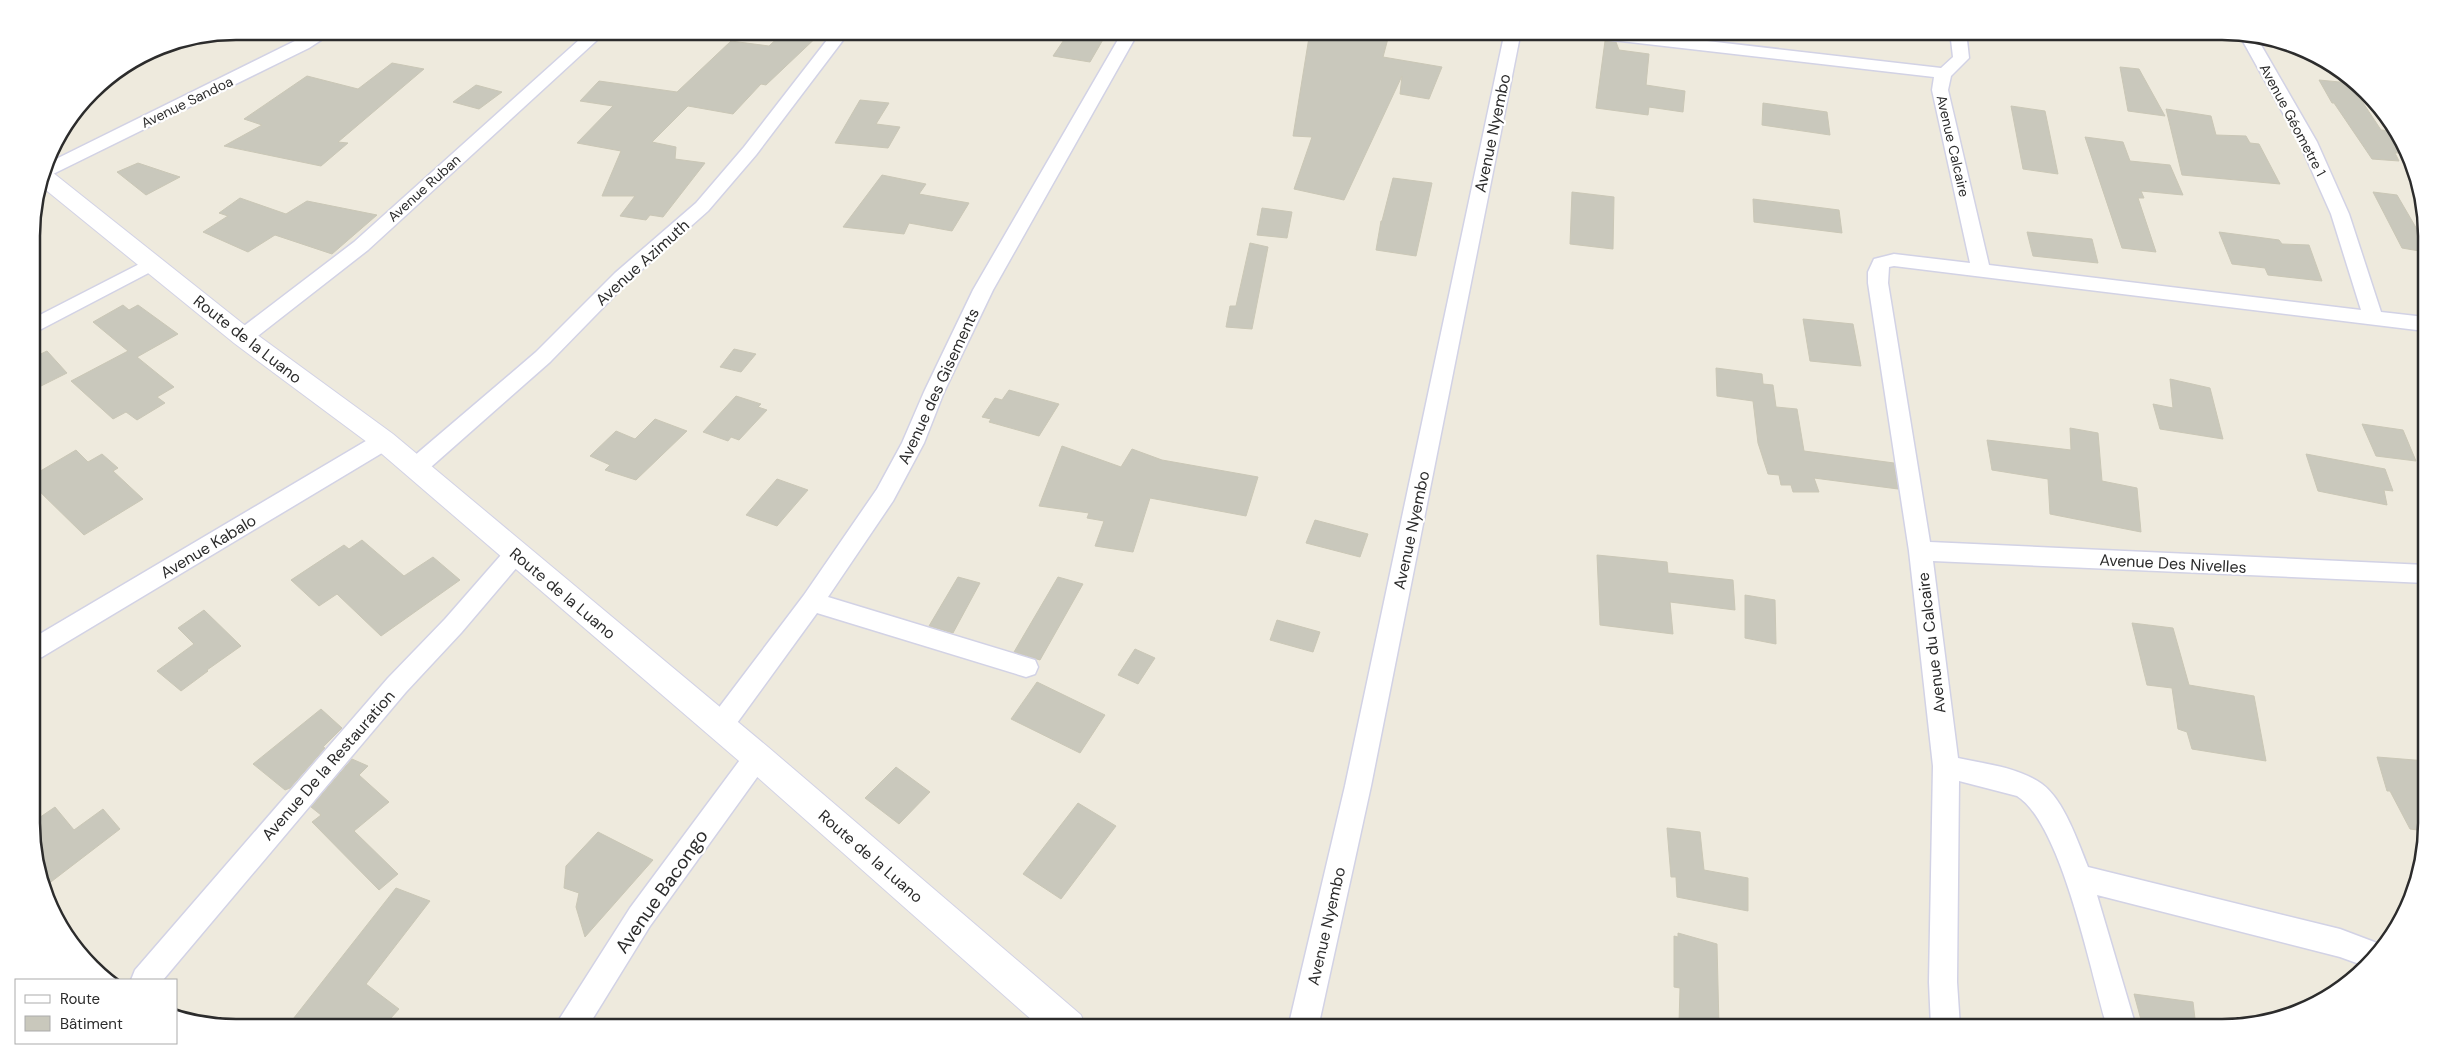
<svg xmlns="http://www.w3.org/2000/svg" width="2458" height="1059" viewBox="0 0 2458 1059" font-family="'DM Sans',sans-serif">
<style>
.building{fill:#c9c8bc;stroke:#cac7b6}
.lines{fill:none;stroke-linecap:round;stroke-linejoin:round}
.minor-casing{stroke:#d2d2e5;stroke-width:3}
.tertiary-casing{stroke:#d2d2e5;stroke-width:2}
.minor{fill:#fff;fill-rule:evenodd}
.tertiary{fill:#fff;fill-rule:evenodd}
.labels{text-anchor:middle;stroke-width:4.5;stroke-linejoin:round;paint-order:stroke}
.far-street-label{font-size:14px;fill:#2c2c2c;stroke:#fff}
.street-label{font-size:16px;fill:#2c2c2c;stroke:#fff}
.near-street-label{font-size:19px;fill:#2c2c2c;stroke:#fff}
.rim{fill:none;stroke:#2c2c2c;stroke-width:2.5}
</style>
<rect width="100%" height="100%" fill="#eeeadd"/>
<!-- building -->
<path class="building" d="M785,31H823L766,85L761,84L733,114L688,106L652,142L676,147L675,159L705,163L663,217L650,215L646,220L620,216L635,196H602L621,151L577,143L613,106L580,101L599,81L677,92L731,41L769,46Z
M1070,31H1108L1090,62L1053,56Z
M1310,31H1390L1383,57L1442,67L1429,99L1400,94L1402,76L1344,200L1294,189L1312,137L1293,136Z
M1605,41L1616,42L1619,50L1649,54L1646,85L1685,91L1683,112L1649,107L1648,115L1596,108Z
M392,63L424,69L338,142L348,143L321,166L224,146L262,125L244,119L307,76L358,89Z
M2120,67L2139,69L2165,116L2128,111Z
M2319,80L2350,83L2381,130L2392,131L2404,153H2395L2399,161L2372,159L2334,103H2332Z
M476,85L502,92L479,109L453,102Z
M860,100L889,103L876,124L900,127L888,148L835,143Z
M1763,103L1827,112L1830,135L1762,125Z
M2011,106L2045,111L2058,174L2023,169Z
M2166,109L2211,116L2216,135L2246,136L2250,143L2259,144L2280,184L2182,175Z
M2085,137L2123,142L2130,161L2170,165L2183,195L2141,191L2144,198H2138L2156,252L2122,248Z
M138,163L180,177L146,195L117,172Z
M882,175L926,184L919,194L969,203L952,231L909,223L904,234L843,227Z
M1393,178L1432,183L1416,256L1376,250L1381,221H1382Z
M1572,192L1614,197L1613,249L1570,244Z
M2373,192L2397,195L2425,243V252L2402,248Z
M240,198L286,214L307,201L377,215L332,254L275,235L248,252L203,232L228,216L219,213Z
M1753,199L1839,210L1842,233L1754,222Z
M1262,208L1292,212L1287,238L1257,235Z
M2027,232L2092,239L2098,263L2033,256Z
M2219,232L2279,240L2282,244L2309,245L2322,281L2268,275L2265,268L2232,264Z
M1250,243L1268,247L1252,329L1226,327L1230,306H1236Z
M123,305L129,310L138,305L178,334L137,357L174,387L157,397L165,403L137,420L126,412L113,419L71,381L128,351L93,322Z
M1803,319L1853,324L1861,366L1810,361Z
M734,349L756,354L741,372L720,367Z
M47,351L67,373L41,386L32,376V358Z
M1716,368L1762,374L1763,384L1773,385L1776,407L1797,409L1804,451L1894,463L1898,489L1814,478L1819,492H1793L1791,485H1781L1779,475L1768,474L1758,443L1753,401L1717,396Z
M2170,379L2210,388L2223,439L2160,429L2153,404L2173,408Z
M1009,390L1059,404L1039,436L989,422L991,419L982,417L995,398L1002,400Z
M736,396L761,404L758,407L767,410L739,440L731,437L728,441L703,432Z
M655,419L687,431L636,480L605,470L610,465L590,456L616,431L635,439Z
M2362,424L2403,430L2416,461L2376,456Z
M2070,428L2098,433L2102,481L2137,488L2141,532L2050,514L2048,479L1992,470L1987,440L2071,450Z
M1062,446L1121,467L1132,449L1162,460L1258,477L1246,516L1150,498L1133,552L1095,546L1104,521L1087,518L1089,513L1039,506Z
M76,450L88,462L102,454L118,468L113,471L143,499L84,535L32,484V476Z
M2306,454L2385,469L2393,491L2384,490L2387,505L2318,491Z
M777,479L808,490L777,526L746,515Z
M1315,520L1368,534L1360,557L1306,543Z
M362,540L404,576L433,557L460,580L381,636L337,594L319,606L291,580L344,545L349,549Z
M1597,555L1667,562L1668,573L1733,580L1735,610L1670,602L1673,634L1600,625Z
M958,577L980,583L953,633L929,626Z
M1058,577L1083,584L1040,660L1014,652Z
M1745,595L1775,600L1776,644L1745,638Z
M204,610L241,646L207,670L208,671L181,691L157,671L194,644L178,628Z
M1277,620L1320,632L1313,652L1270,640Z
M2132,623L2173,628L2189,685L2254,696L2266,761L2192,749L2187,732L2178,729L2172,688L2147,685Z
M1135,649L1155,658L1138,684L1118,675Z
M1037,682L1105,715L1080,753L1011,719Z
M321,709L342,728L323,747L325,748L290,788L285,790L253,764Z
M2377,757L2427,761L2425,831L2410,829L2390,791H2387Z
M352,759L368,766L359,775L389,802L354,831L398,874L379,890L312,822L321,815L311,807Z
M896,767L930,792L899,824L865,798Z
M1078,803L1116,826L1061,899L1023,874Z
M55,807L74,830L103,809L120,829L43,888L33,850V822Z
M1667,828L1700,832L1704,870L1748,878V911L1677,897L1676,877H1671Z
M598,832L653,860L585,937L576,907L579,893L564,888L566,866Z
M396,888L430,901L366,984L399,1009L382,1028H286Z
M1678,933L1717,944L1719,1027H1694L1679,1024L1680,988L1674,987V936L1678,937Z
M2134,994L2193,1002L2196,1027H2143Z"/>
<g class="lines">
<defs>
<path id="minor" d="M315,31H335L309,48L51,175L44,176L48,163Z
M589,31H607L368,250L250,342L243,344L236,342L233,337L236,332L354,242Z
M834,31H850L756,155L708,211L629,281L550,362L423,474L415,476L407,474L404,468L407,462L536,352L615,273L696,203L744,147Z
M1123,31H1139L993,290L944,392L924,443L893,501L828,597L1035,660L1038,667L1035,674L1026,677L817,613L729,734L720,737L711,734L707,726L711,718L804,595L877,489L902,443L924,392L973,290Z
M1505,31H1521L1371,786L1318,1028H1288L1345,786Z
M1569,31H1621L1941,68L1953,57L1950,31H1966L1969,58L1951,76L1948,90L1989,265L2361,310L2331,214L2299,142L2240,36L2257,38L2317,142L2349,214L2381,312L2425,317V331L1894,266L1889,267L1888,283L1930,542L2426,565V583L1933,561L1958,758C1985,764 2018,767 2042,784C2064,800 2078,842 2088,867L2340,929L2385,946L2365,966L2340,957L2097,895L2136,1027H2107C2091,974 2062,824 2017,796L1959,781L1957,982L1960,1027H1931L1929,982L1933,766L1909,551L1868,283V272L1874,259L1894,254L1970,263L1932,90L1934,77L1577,36Z
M153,257L160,259L162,263L160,267L32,334V319Z
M384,433L392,435L395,441L392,447L42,657L33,660V638L376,435Z
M516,544L524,547L527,553L524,559L461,633L406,692L163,980H131L135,970L388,678L445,619L508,547Z
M757,746L766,749L770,757L766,765L650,926L587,1028H556L560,1018L630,908L748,749Z"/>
<path id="tertiary" d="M45,171L52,172L252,331L393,434L768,747L1081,1015L1086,1028H1041L746,767L375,448L234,343L41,186Z"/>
</defs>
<!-- minor casing -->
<use href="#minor" class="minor-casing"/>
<!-- tertiary casing -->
<use href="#tertiary" class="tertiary-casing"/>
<!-- minor -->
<use href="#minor" class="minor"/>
<!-- tertiary -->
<use href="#tertiary" class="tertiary"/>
</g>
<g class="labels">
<!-- far-street labels -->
<g class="far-street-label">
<text transform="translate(187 102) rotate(-26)" y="5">Avenue Sandoa</text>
<text transform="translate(2293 120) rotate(62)" y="5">Avenue Géometre 1</text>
<text transform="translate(1953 146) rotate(77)" y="5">Avenue Calcaire</text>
<text transform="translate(424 188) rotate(-42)" y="5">Avenue Ruban</text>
</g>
<!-- street labels -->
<g class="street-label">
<text transform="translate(1492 133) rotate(-78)" y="6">Avenue Nyembo</text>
<text transform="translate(642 262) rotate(-42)" y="6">Avenue Azimuth</text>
<text transform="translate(248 339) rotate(38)" y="6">Route de la Luano</text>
<text transform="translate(938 386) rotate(-65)" y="6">Avenue des Gisements</text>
<text transform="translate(1411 530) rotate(-78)" y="6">Avenue Nyembo</text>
<text transform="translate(208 546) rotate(-31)" y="6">Avenue Kabalo</text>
<text transform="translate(2173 563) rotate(3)" y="6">Avenue Des Nivelles</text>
<text transform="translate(563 593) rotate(40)" y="6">Route de la Luano</text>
<text transform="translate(1931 643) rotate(-97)" y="6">Avenue du Calcaire</text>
<text transform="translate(328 765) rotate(-49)" y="6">Avenue De la Restauration</text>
<text transform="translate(871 856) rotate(41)" y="6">Route de la Luano</text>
<text transform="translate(1326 926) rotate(-77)" y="6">Avenue Nyembo</text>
</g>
<!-- near-street labels -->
<g class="near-street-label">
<text transform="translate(661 891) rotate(-55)" y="7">Avenue Bacongo</text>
</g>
</g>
<!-- crop -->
<path d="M0 0H2458V1059H0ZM236 40H2222A196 196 0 0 1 2418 236V823A196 196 0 0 1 2222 1019H236A196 196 0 0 1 40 823V236A196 196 0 0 1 236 40Z" fill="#fff" fill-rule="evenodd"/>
<path class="rim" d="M236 40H2222A196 196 0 0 1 2418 236V823A196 196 0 0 1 2222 1019H236A196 196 0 0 1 40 823V236A196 196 0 0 1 236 40Z"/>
<!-- legend -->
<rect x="15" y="979" width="162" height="65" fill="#ffffff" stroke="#ababab"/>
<rect x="25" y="995" width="25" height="8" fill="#ffffff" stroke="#ababab"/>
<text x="60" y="1004" font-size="15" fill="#2c2c2c">Route</text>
<rect x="25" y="1016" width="25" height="15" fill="#c9c8bc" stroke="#ababab"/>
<text x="60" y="1029" font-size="15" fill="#2c2c2c">Bâtiment</text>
</svg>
